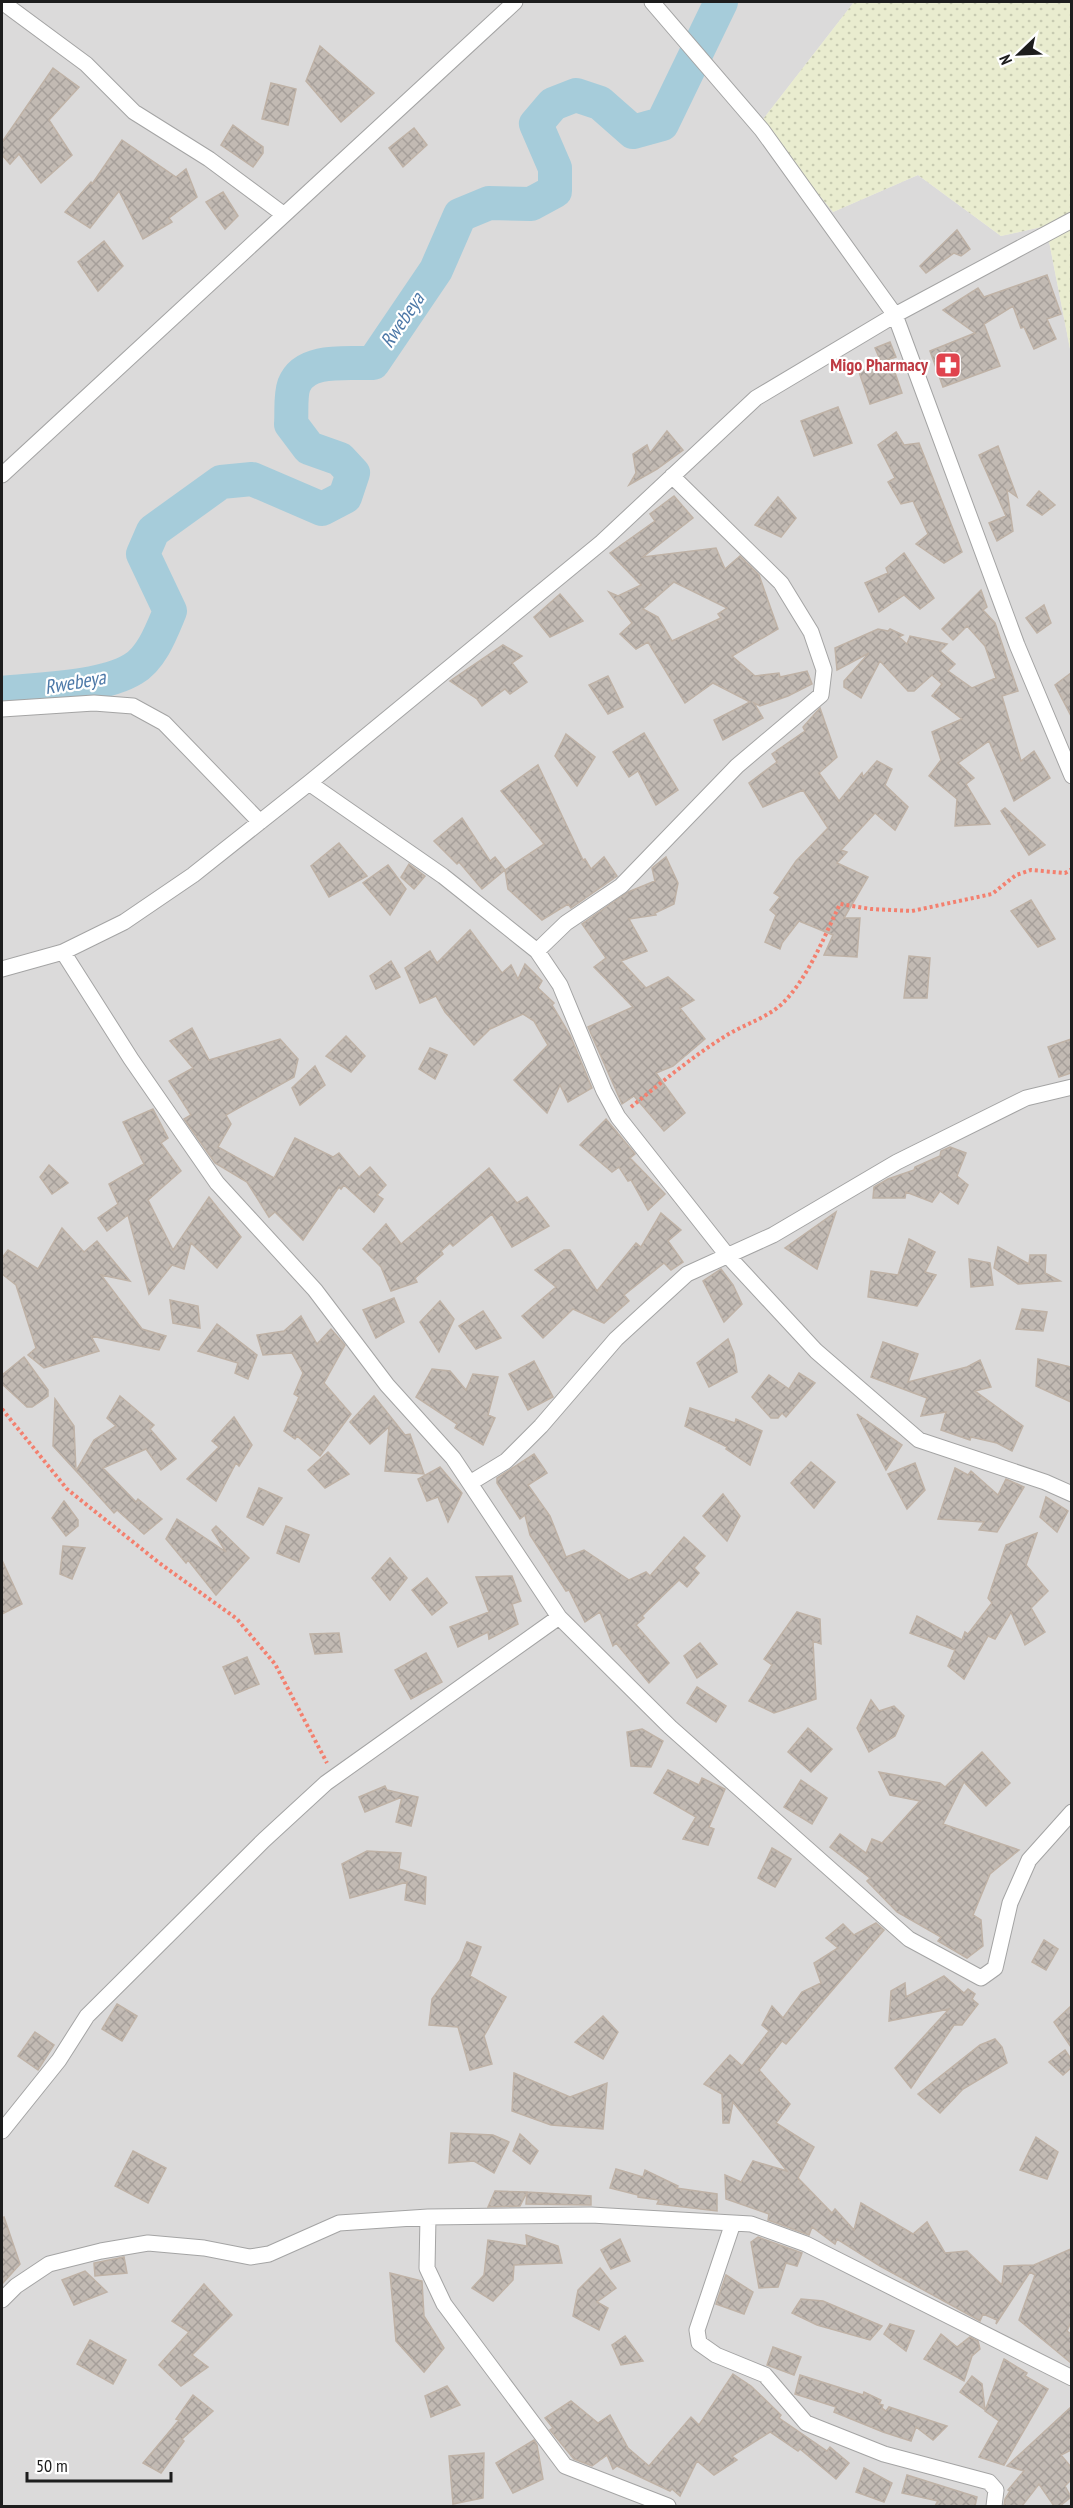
<svg xmlns="http://www.w3.org/2000/svg" width="1073" height="2508" viewBox="0 0 1073 2508" font-family="'PT Sans Narrow',sans-serif">
<style>
.residential{fill:#dbdada}
.farmland{fill:url(#farmland-dots)}
.lines{fill:none;stroke-linecap:round;stroke-linejoin:round}
.river{stroke:#a6ccda;stroke-width:34}
.building{fill:url(#building-cross-hatch);stroke:#bfb2a6;stroke-width:1.5;fill-rule:evenodd}
.street-casing{stroke:#a4a4a4;stroke-width:17}
.path{stroke:#f3806f;stroke-width:4;stroke-dasharray:3 3;stroke-linecap:butt}
.street{stroke:#fff;stroke-width:15}
.labels{text-anchor:middle;stroke-width:4.5;stroke-linejoin:round;paint-order:stroke}
.health-label{font-size:18px;font-weight:bold;fill:#be3a42;stroke:#fff;text-anchor:end}
.water-label{font-size:20px;font-style:italic;fill:#4e79a8;stroke:#fff}
</style>
<defs>
<pattern id="farmland-dots" width="8" height="8" patternUnits="userSpaceOnUse" patternTransform="scale(1.5)"><rect width="8" height="8" fill="#e9eccf"/><path d="M2 2h.1M6 6h.1" fill="none" stroke="#c7cab1" stroke-width="1.8" stroke-linecap="round"/></pattern>
<pattern id="building-cross-hatch" width="8" height="8" patternUnits="userSpaceOnUse" patternTransform="scale(1.5)"><rect width="8" height="8" fill="#c2bab3"/><path d="M0 0l8 8M0 8l8-8" fill="none" stroke="#a69f9a"/></pattern>
</defs>
<rect width="100%" height="100%" fill="#eeebe3"/>
<!-- residential -->
<path class="residential" d="M2,2H854L761,122L833,212L918,175L1001,236L1046,226L1071,354V2506H2Z"/>
<!-- farmland -->
<path class="farmland" d="M854,2H1071V354L1046,226L1001,236L918,175L833,212L760,123Z"/>
<g class="lines">
<!-- river -->
<path class="river" d="M2,693C38,689 102,688 133,669C152,658 162,630 170,611L143,554L153,531L221,482L252,479L322,509L345,497L353,473L340,459L309,448L291,424C292,412 290,396 294,385C305,357 349,364 373,363L436,270L460,215L489,203L531,204L555,191V168L536,124L553,104L576,95L600,103L633,132L662,124L721,2"/>
</g>
<!-- building -->
<path class="building" d="M320,46L374,93L341,122L306,81Z
M53,68L79,87L49,120L72,155L41,183L19,154L10,164L2,155V142Z
M271,83L296,89L288,125L262,119Z
M233,125L263,147V153L253,167L221,145Z
M414,128L427,145L403,167L389,148Z
M122,140L176,177L186,169L197,197L169,218L172,222L143,239L119,191L90,228L65,212L91,182L92,184Z
M223,192L238,216L225,229L206,202Z
M957,230L970,249L961,256L954,253L926,273L920,266Z
M104,241L123,266L98,291L78,262Z
M1047,275L1061,314L1047,319L1056,339L1034,349L1024,327L1021,328L1013,306L984,324L1000,366L943,387L930,351L975,333L943,310L978,288L984,297Z
M890,342L896,357L881,362L875,348Z
M891,361L902,393L870,404L859,372Z
M838,407L852,443L814,456L801,421Z
M667,431L683,450L657,469L629,485L636,473L633,454L647,445L650,453Z
M896,432L904,445L919,443L962,552L944,563L916,544L928,534L913,501L901,504L888,482L895,478L878,445Z
M998,446L1017,497L1007,490L1013,531L997,541L989,523L1006,516L979,455Z
M1039,491L1055,505L1042,515L1027,505Z
M674,496L693,518L643,557L716,548L725,569L740,556L759,575L778,629L732,656L755,676L779,673L780,677L807,671L812,684L788,696L760,706L754,703L763,718L723,740L714,720L750,702L713,683L685,703L648,642L636,649L620,634L632,623L609,592L618,596L641,585L610,553L655,521L650,514ZM674,582L727,608L718,614L721,618L672,641L658,617L643,609Z
M778,497L796,518L781,537L755,525Z
M904,553L934,598L920,609L904,595L879,612L865,583L888,573L886,568Z
M981,590L987,607L983,610L995,623L1018,691L1002,696L1021,761L1034,751L1050,778L1014,801L989,741L958,763L974,778L966,784L990,824L955,826L957,799L929,776L941,760L932,732L962,719L932,696L942,684L932,675L914,691H908L880,661L861,698L844,687V681L869,653L837,670L835,648L878,629L888,631L890,629L903,635L899,637L907,644L910,636L947,644L940,651L955,664L948,671L972,688L996,678L985,646L967,626L953,640L942,629Z
M560,594L583,621L550,637L534,617Z
M1044,605L1051,623L1037,633L1026,618Z
M503,645L522,656L512,663L527,682L510,694L505,689L482,706L477,699L450,681Z
M1071,673V716L1055,685Z
M608,676L623,707L608,714L589,685Z
M820,708L837,757L819,773L839,801L862,773L863,777L877,761L892,769L885,785L908,807L895,830L875,813L841,850L847,852L837,863L868,877L844,918H860L857,957L824,955L833,935L799,921L782,943L780,949L765,942L776,915L770,910L780,897L774,893L796,861L828,828L803,790L763,807L749,783L777,762L772,754L805,731L803,727Z
M644,733L678,790L656,805L638,771L629,777L613,752Z
M566,734L595,757L577,786L555,756Z
M538,765L583,860L585,859L591,869L604,857L617,876L571,908L568,904L542,920L508,889L505,870L544,844L501,791Z
M1005,808L1045,845L1029,855L1001,811Z
M462,818L490,861L495,857L505,870L482,889L459,862L457,864L434,841Z
M339,843L367,876L329,897L311,866Z
M666,857L678,883L674,904L655,913L656,915L629,919L647,951L621,961L646,988L668,977L694,1000L680,1008L705,1039L673,1066L656,1073L685,1113L664,1131L634,1096L622,1104L588,1027L633,1007L594,967L606,958L582,924L628,892L655,881L652,868Z
M409,864L425,876L414,889L401,877Z
M388,865L406,889L390,915L363,883Z
M1031,900L1055,939L1038,947L1011,911Z
M470,930L502,973L511,965L518,979L525,964L542,981L538,988L554,1003L552,1005L570,1035L592,1088L568,1102L560,1085L547,1113L514,1080L548,1045L534,1021L523,1014L490,1029L474,1045L445,1012L436,996L420,1003L405,968L430,951L437,963Z
M909,956L930,958L927,998H904Z
M391,961L400,977L376,989L370,976Z
M192,1028L209,1060L280,1039L298,1059L294,1077L226,1115L231,1124L218,1147L274,1178L295,1138L333,1157L339,1153L359,1177L370,1167L386,1185L377,1195L383,1199L374,1212L344,1185L341,1189L339,1187L303,1240L275,1212L269,1217L247,1182L215,1163L184,1119L191,1115L169,1081L193,1068L170,1041Z
M346,1036L365,1056L351,1072L326,1056Z
M1071,1039V1073L1059,1077L1048,1047Z
M430,1048L447,1055L435,1079L419,1069Z
M315,1066L325,1085L300,1105L292,1088Z
M153,1109L168,1138L161,1143L181,1171L148,1200L173,1250L209,1197L241,1237L217,1268L191,1243L184,1269L172,1265L149,1294L128,1215L107,1231L98,1218L118,1204L109,1184L144,1164L123,1122Z
M606,1119L635,1154L630,1158L665,1194L648,1210L631,1180L628,1181L619,1167L612,1172L580,1145Z
M950,1147L966,1153L957,1176L968,1185L958,1204L940,1191L932,1202L906,1192L905,1198H873L874,1187L888,1179L914,1170L915,1167L940,1156L941,1151Z
M49,1165L68,1183L52,1194L40,1177Z
M489,1168L517,1203L527,1197L549,1226L512,1247L492,1214L453,1246L450,1243L441,1251L443,1254L415,1278L417,1282L391,1291L381,1267L363,1249L386,1224L401,1244Z
M836,1212L817,1269L785,1248Z
M661,1213L681,1230L668,1241L683,1262L671,1270L664,1263L624,1295L629,1301L604,1323L573,1309L543,1338L522,1316L556,1287L535,1270L564,1250H570L597,1291L636,1243L641,1247Z
M62,1228L84,1252L97,1241L130,1281L101,1275L142,1329L166,1336L159,1350L91,1336L99,1351L44,1368L28,1355L36,1348L16,1285L2,1274V1258L8,1250L38,1269Z
M909,1239L935,1252L925,1272L936,1275L917,1306L868,1297L871,1271L898,1275Z
M998,1247L1029,1264L1030,1255H1046L1045,1273L1060,1281L1018,1284L994,1268Z
M969,1259L990,1263L993,1285L971,1287Z
M721,1269L733,1285L742,1304L724,1322L703,1281Z
M394,1298L404,1322L376,1338L363,1310Z
M170,1300L198,1306L200,1328L173,1323Z
M440,1301L454,1319L439,1352L420,1322Z
M1022,1309L1047,1312L1043,1331L1016,1329Z
M483,1311L501,1338L476,1349L459,1326Z
M301,1316L317,1344L331,1329L345,1345L324,1383L351,1414L320,1456L297,1436L295,1439L284,1431L299,1397L294,1394L303,1373L292,1353L263,1355L257,1335L284,1331Z
M217,1324L257,1355L248,1379L235,1373L238,1363L198,1351Z
M728,1339L734,1354L737,1372L709,1387L697,1363Z
M883,1342L918,1354L908,1382L967,1367L980,1360L991,1387L975,1391L1023,1426L1012,1451L997,1443L971,1437L970,1440L941,1430L946,1412L921,1416L927,1398L871,1377Z
M24,1357L48,1390V1396L32,1407H27L2,1384V1375Z
M1038,1359L1071,1367V1402L1036,1386Z
M534,1361L553,1397L528,1410L509,1374Z
M432,1369L450,1371L466,1390L473,1374L498,1377L488,1415L495,1418L483,1445L455,1428L457,1424L416,1397Z
M799,1373L815,1383L786,1417L782,1413L778,1418H771L752,1397L769,1375L789,1389Z
M120,1396L154,1425L150,1429L176,1459L161,1470L146,1449L103,1468L136,1502L138,1499L162,1519L144,1534L117,1510L114,1513L76,1471L94,1440L116,1426L107,1418Z
M374,1396L405,1435L410,1434L424,1474L385,1471L389,1427L370,1444L350,1422Z
M55,1399L74,1426L76,1471L53,1446Z
M690,1408L735,1423L736,1419L762,1431L750,1465L726,1449L727,1447L685,1426Z
M857,1414L902,1445L886,1470Z
M234,1417L252,1445L239,1466L236,1463L216,1501L187,1479L219,1447L212,1441Z
M328,1452L349,1474L325,1488L308,1470Z
M534,1454L547,1473L528,1485L550,1516L566,1557L584,1550L629,1580L646,1572L650,1576L684,1537L705,1556L694,1568L699,1573L687,1587L679,1580L642,1616L644,1618L636,1625L669,1663L649,1683L616,1643L613,1646L600,1612L585,1622L569,1590L566,1591L530,1535L525,1515L520,1519L497,1483V1478Z
M811,1462L835,1482L814,1508L791,1483Z
M915,1463L925,1490L907,1509L888,1474Z
M440,1467L462,1493L448,1522L438,1497L427,1501L418,1479Z
M955,1468L968,1475L971,1471L998,1495L1006,1479L1024,1487L997,1532L979,1530L984,1522L938,1519Z
M259,1488L282,1498L263,1525L247,1517Z
M723,1494L740,1516L727,1541L703,1516Z
M1046,1497L1068,1511L1057,1532L1040,1517Z
M64,1501L78,1520V1526L66,1536L52,1518Z
M177,1519L226,1552L212,1530L216,1526L249,1558L216,1595L188,1560L186,1563L166,1539Z
M286,1526L309,1535L299,1562L277,1553Z
M1037,1533L1026,1565L1048,1591L1031,1608L1045,1632L1025,1645L1011,1612L995,1639L988,1636L964,1679L948,1666L955,1650L910,1633L917,1616L962,1640L965,1632L968,1634L992,1603L988,1598L1006,1545Z
M63,1546L85,1548L72,1579L60,1574Z
M390,1558L407,1578L390,1600L372,1578Z
M2,1560L22,1604L2,1614Z
M512,1576L521,1601L512,1604L518,1624L489,1639L488,1632L458,1647L450,1627L489,1612L476,1577Z
M427,1578L447,1603L432,1615L412,1590Z
M797,1612L820,1619L821,1644L813,1641L816,1699L774,1713L749,1701L772,1665L764,1659Z
M339,1633L342,1652L315,1654L310,1634Z
M700,1643L717,1664L697,1678L684,1656Z
M426,1653L442,1682L411,1699L395,1670Z
M247,1657L259,1684L235,1694L223,1667Z
M697,1687L726,1706L716,1722L687,1703Z
M871,1700L879,1711L894,1706L904,1716L895,1736L869,1752L857,1728Z
M808,1728L832,1749L811,1772L788,1752Z
M642,1729L663,1741L651,1767L631,1766L627,1732Z
M982,1752L1010,1783L986,1806L964,1782L943,1824L1019,1850L990,1874L973,1915L981,1920L983,1946L967,1958L938,1941L941,1937L897,1912L867,1881L870,1878L830,1847L840,1834L866,1853L872,1839L882,1843L920,1801L890,1795L879,1772L940,1783L945,1787Z
M668,1770L699,1785L702,1778L725,1789L709,1827L714,1829L708,1845L683,1839L696,1817L654,1793Z
M801,1780L827,1798L812,1824L784,1807Z
M385,1786L387,1790L418,1797L411,1826L396,1822L402,1797L365,1812L359,1797Z
M772,1848L791,1859L775,1887L758,1878Z
M367,1851L401,1853L399,1869L426,1877L425,1904L405,1900L407,1882L350,1898L342,1864Z
M876,1923L884,1930L786,2044L782,2041L759,2070L790,2104L776,2123L814,2147L798,2178L832,2213L835,2209L854,2230L861,2203L913,2234L927,2222L945,2253L967,2251L1002,2285L1004,2266L1034,2265L1071,2249V2322L1067,2331L1071,2334V2363L1019,2320L1035,2275L1030,2272L996,2324L997,2320L983,2314L980,2321L880,2266L837,2239L835,2244L812,2227L809,2235L768,2220L769,2214L726,2199L725,2175L741,2182L753,2161L787,2171L733,2102L729,2123H723L722,2094L704,2084L730,2055L742,2066L769,2031L762,2025L772,2006L783,2018L802,1992L821,1983L814,1963L838,1948L826,1938L843,1924L854,1935Z
M1044,1940L1058,1949L1046,1970L1032,1962Z
M467,1942L481,1947L470,1976L506,1997L484,2036L492,2064L470,2070L458,2027L429,2025L432,1999L460,1960Z
M944,1976L964,1993L968,1989L975,1994L972,1999L978,2004L962,2025H954L911,2088L895,2068L949,2009L889,2021L891,1991L905,1983L906,1997Z
M117,2004L137,2016L122,2041L102,2029Z
M1071,2006V2047L1054,2022Z
M603,2016L618,2032L603,2059L575,2042Z
M35,2032L54,2045L38,2070L18,2056Z
M995,2039L1002,2047L1007,2063L963,2089L940,2113L918,2094L980,2045Z
M1065,2050L1071,2059V2068L1063,2075L1049,2062Z
M514,2073L570,2097L607,2083L603,2129L551,2125L512,2111Z
M451,2133L493,2135L509,2142L494,2173L474,2161L449,2163Z
M520,2134L538,2151L530,2164L513,2151Z
M1036,2137L1058,2152L1047,2179L1020,2170Z
M133,2151L166,2168L148,2203L115,2186Z
M616,2169L643,2177L645,2170L678,2186L676,2188L717,2194V2211L657,2204L659,2200L638,2197V2195L610,2188Z
M495,2191L527,2192L520,2206L488,2207Z
M527,2192L591,2196V2205L526,2204Z
M4,2217L20,2264L2,2284V2218Z
M526,2235L558,2246L562,2263L514,2265L513,2280L493,2301L472,2288L484,2275L488,2240L527,2246Z
M758,2237L802,2253L797,2266L786,2263L778,2287L759,2288L751,2242Z
M620,2239L630,2261L611,2269L601,2250Z
M124,2257L127,2273L95,2276L94,2263Z
M600,2268L616,2288L597,2302L608,2308L599,2330L573,2316L578,2290Z
M85,2271L107,2292L74,2305L62,2280Z
M390,2273L422,2281L424,2316L444,2348L424,2372L396,2341Z
M726,2275L753,2292L744,2314L716,2304Z
M204,2284L232,2315L192,2355L208,2367L181,2386L159,2365L189,2332L172,2321Z
M801,2299L823,2301L882,2326L870,2340L817,2325L792,2313Z
M890,2324L914,2331L906,2351L884,2334Z
M941,2334L957,2347L970,2337L978,2341L980,2349L972,2356L964,2381L924,2359Z
M625,2336L643,2361L621,2365L612,2345Z
M90,2340L126,2360L113,2384L77,2364Z
M773,2347L801,2357L794,2375L767,2365Z
M1004,2359L1027,2373L1025,2376L1048,2389L1004,2465L979,2457L999,2421L985,2411Z
M733,2374L751,2386L781,2415L779,2418L827,2451L830,2447L849,2463L836,2479L800,2449L798,2451L770,2432L732,2456L737,2460L714,2475L697,2461L680,2496L672,2489L670,2491L617,2466L613,2469L607,2455L592,2466L574,2459L550,2430L553,2428L545,2418L571,2401L598,2423L610,2415L628,2448L649,2466L691,2417L699,2425Z
M800,2375L863,2395L864,2392L881,2400L879,2404L883,2405L882,2408L886,2411L889,2407L947,2426L933,2440L916,2427L911,2441L883,2432L834,2412L836,2407L795,2394Z
M972,2376L982,2384L985,2410L960,2392Z
M447,2386L460,2405L431,2417L425,2396Z
M193,2395L213,2411L182,2439L184,2441L161,2473L143,2463L179,2420L176,2419Z
M1071,2407V2450L1061,2455L1071,2467V2480L1065,2486L1071,2497L1060,2506H1054L1039,2484L1022,2506H1004L1005,2499L1010,2491L1008,2490L1024,2471L1007,2466Z
M534,2440L537,2445L543,2479L513,2493L496,2463Z
M484,2453L483,2498L453,2504L449,2456Z
M864,2468L892,2483L884,2502L856,2492Z
M907,2475L977,2497L975,2506H935L938,2501L902,2493Z"/>
<g class="lines">
<defs>
<path id="street" d="M2,2L86,64L134,112L209,159L283,214
M652,2L762,130L895,315L1017,645L1072,776
M2,475L515,2
M2,709L94,703L133,706L164,723L260,822
M309,783L443,876L537,951L560,985L604,1091L618,1117L727,1255L816,1351L919,1440L1045,1482L1072,1494
M537,951L566,923L621,886L737,766L821,695L824,670L811,632L781,583L672,476
M63,952L131,1059L217,1183L315,1290L387,1385L453,1458L559,1617L670,1727L909,1939L981,1978L995,1968L1010,1903L1029,1860L1072,1812
M2,969L63,952L124,922L193,875L309,783L602,542L756,398L895,315L1072,220
M470,1483L506,1461L541,1426L616,1339L687,1274L773,1235L897,1162L1026,1098L1072,1087
M2,2131L59,2060L87,2016L264,1840L326,1783L559,1617
M428,2217L427,2268L444,2304L565,2466L668,2506
M733,2223L697,2330L699,2343L716,2355L765,2375L806,2423L884,2454L989,2482L996,2490L994,2506
M2,2300L16,2286L49,2264L101,2251L148,2243L204,2248L250,2257L269,2254L339,2223L428,2217L591,2215L751,2224L806,2244L1072,2378"/>
</defs>
<!-- street casing -->
<use href="#street" class="street-casing"/>
<!-- path -->
<path class="path" d="M631,1107C662,1082 693,1056 727,1035C745,1024 767,1018 783,1003C809,976 824,937 840,904L871,909L912,911L992,894L1016,875L1031,870L1065,873L1072,869
M2,1409L67,1489L158,1562L237,1619L275,1664L327,1763"/>
<!-- street -->
<use href="#street" class="street"/>
</g>
<!-- icons -->
<defs>
<symbol id="pharmacy-square" viewBox="-11 -11 22 22"><rect x="-9" y="-9" width="18" height="18" rx="4" fill="#e0444e" stroke="#fff"/><path d="M-2-6h4v4h4v4h-4v4h-4v-4h-4v-4h4Z" fill="#fff"/></symbol>
</defs>
<g fill-rule="evenodd">
<use href="#pharmacy-square" x="933" y="350" width="30" height="30"/>
</g>
<g class="labels">
<!-- health labels -->
<g class="health-label">
<text x="928" y="371">Migo Pharmacy</text>
</g>
<!-- water labels -->
<g class="water-label">
<text transform="translate(402 320) rotate(-56)" y="7">Rwebeya</text>
<text transform="translate(75 682) rotate(-10)" y="7">Rwebeya</text>
</g>
</g>
<!-- border -->
<rect width="1073" height="2508" fill="none" stroke="#1d1d1d" stroke-width="6"/>
<!-- north arrow -->
<g transform="translate(1019 54) rotate(247)" stroke="#ffffff" stroke-width="4.5" paint-order="stroke">
<path d="M0-4.5L10 22L0 15L-10 22Z" fill="#1d1d1d"/>
<text y="-9" font-size="16" font-weight="bold" text-anchor="middle" fill="#1d1d1d">N</text>
</g>
<!-- scale -->
<path d="M27 2472v9h144v-9" fill="none" stroke="#1d1d1d" stroke-width="3"/>
<text x="36" y="2472" font-size="18" fill="#1d1d1d" stroke="#ffffff" stroke-width="4.5" paint-order="stroke">50 m</text>
</svg>
